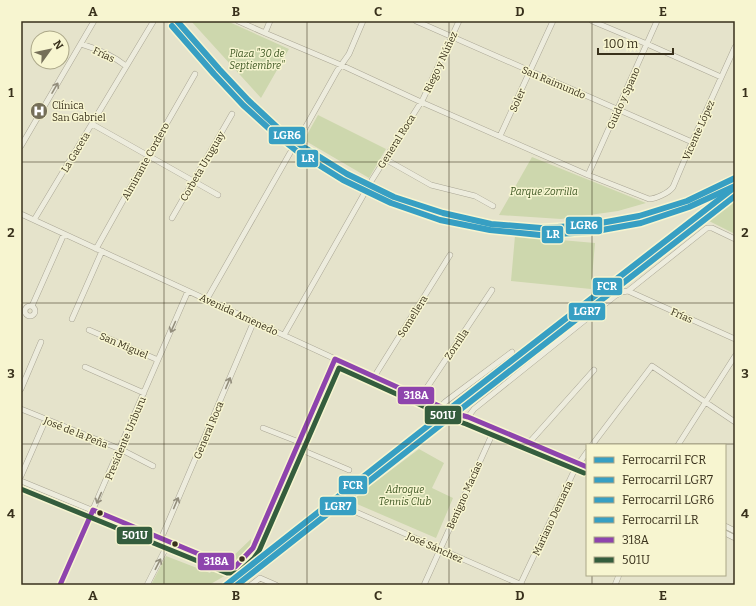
<svg xmlns="http://www.w3.org/2000/svg" width="756" height="606" viewBox="0 0 756 606" font-family="Bitter,serif">
<style>
.green{fill:#cdd7ad}
.lines{fill:none;stroke-linecap:round;stroke-linejoin:round}
.minor-casing{stroke:#aaa695;stroke-width:6}
.minor{stroke:#edecdd;stroke-width:5}
.bus-1-casing{stroke:#f7f5d0;stroke-width:8}
.bus-2-casing{stroke:#f7f5d0;stroke-width:8}
.bus-1{stroke:#8e44ad;stroke-width:5}
.bus-2{stroke:#345d3d;stroke-width:5}
.rail-1-casing{stroke:#f7f5d0;stroke-width:9}
.rail-2-casing{stroke:#f7f5d0;stroke-width:9}
.rail-3-casing{stroke:#f7f5d0;stroke-width:9}
.rail-4-casing{stroke:#f7f5d0;stroke-width:9}
.rail-1{stroke:#379fc3;stroke-width:6}
.rail-2{stroke:#379fc3;stroke-width:6}
.rail-3{stroke:#379fc3;stroke-width:6}
.rail-4{stroke:#379fc3;stroke-width:6}
.oneway{stroke:#938e7c}
.grid{fill:none;stroke:#39311c;stroke-width:1;stroke-opacity:0.55}
.bus-dot{fill:#39311c;stroke:#f7f5d0;stroke-width:1.5}
.labels{text-anchor:middle;stroke-width:3;stroke-linejoin:round;paint-order:stroke}
.park-label{font-size:10px;font-style:italic;fill:#3d5622;stroke:#f7f5d0}
.street-label{font-size:10px;fill:#39311c;stroke:#f7f5d0}
.poi-label{font-size:10px;fill:#39311c;stroke:#f7f5d0;text-anchor:start}
.line-badge{stroke:#f7f5d0;stroke-width:1.5}
.badge-label{font-size:11px;text-anchor:middle;font-weight:bold;fill:#fff}
.neatline{fill:none;stroke:#39311c;stroke-width:1.5}
.grid-label{font-size:13px;text-anchor:middle;font-weight:bold;fill:#39311c}
</style>
<rect width="100%" height="100%" fill="#e5e3cb"/>
<!-- green -->
<path class="green" d="M191,21H227L289,49L261,98Z
M318,115L386,149L369,178L304,140Z
M532,157L646,203L618,211L561,219L499,215Z
M735,196V234L705,219Z
M515,236L595,243L591,289L511,281Z
M419,449L444,463L432,488L453,498L436,538L350,501Z
M251,539V546L244,555L235,562L228,561Z
M166,556L210,573L216,564L227,569L233,571L209,585H151Z"/>
<g class="lines">
<defs>
<path id="minor" d="M238,21L265,33L341,65L421,102L588,175L649,199C655,199 669,193 673,187L692,142L735,47
M416,21L692,142
M592,21L647,44L721,77
M265,33L270,21
M81,44C98,49 112,55 126,66
M92,124L218,195
M500,136L553,21
M300,137L337,71L349,54L363,21
M21,146L94,21
M385,159L431,185L475,196L493,206
M588,175L657,21
M372,180L423,99L459,21
M21,214L420,398L457,414L468,417L587,467
M172,218L232,114
M34,220L153,22
M96,249L148,156L195,74
M628,291L735,339
M207,299L290,153
M25 311a5 5 0 1 1 10 0a5 5 0 1 1-10 0Z
M32,306L64,234
M72,319L102,251
M89,330L158,360
M284,335L364,194
M85,367L144,393
M374,377L450,255
M21,389L41,342
M420,398L492,290
M440,407L445,402L512,352
M21,409L120,449L153,466
M458,414L463,419L485,430L587,474
M468,417L474,409L615,296L622,292L628,291L707,228H712L735,239
M263,428L299,442
M528,444L594,370
M592,445L652,366L735,422
M678,445L735,356
M297,448L349,470
M21,476L46,419
M21,481L230,567H235L249,553L253,548L335,359
M349,509L522,585
M725,526L735,531
M725,533L735,538
M161,539L254,321
M60,585L188,291
M147,585L169,542
M251,585L260,578L276,585
M424,585L495,428
M520,585L575,469L587,452
M615,585L619,575"/>
</defs>
<!-- minor casing -->
<use href="#minor" class="minor-casing"/>
<!-- minor -->
<use href="#minor" class="minor"/>
<defs>
<path id="bus-1" d="M60,585L93,510L230,567H235L253,548L335,359L457,414L468,417L587,467"/>
<path id="bus-2" d="M21,489L227,573H238L254,558L259,551L339,368L454,420L466,424L584,473"/>
</defs>
<!-- bus-1 casing -->
<use href="#bus-1" class="bus-1-casing"/>
<!-- bus-2 casing -->
<use href="#bus-2" class="bus-2-casing"/>
<!-- bus-1 -->
<use href="#bus-1" class="bus-1"/>
<!-- bus-2 -->
<use href="#bus-2" class="bus-2"/>
<defs>
<path id="rail-1" d="M226,585L448,410L735,187"/>
<path id="rail-2" d="M237,585L452,416L735,196"/>
<path id="rail-3" d="M177,21L219,69L248,100L279,129L302,146L347,174L394,197L443,213L491,224L541,228L590,225L639,216L687,201L735,178"/>
<path id="rail-4" d="M172,26L214,74L243,105L275,134L298,152L343,180L391,203L440,220L490,230L540,235L591,232L641,223L689,207L735,186"/>
</defs>
<!-- rail-1 casing -->
<use href="#rail-1" class="rail-1-casing"/>
<!-- rail-2 casing -->
<use href="#rail-2" class="rail-2-casing"/>
<!-- rail-3 casing -->
<use href="#rail-3" class="rail-3-casing"/>
<!-- rail-4 casing -->
<use href="#rail-4" class="rail-4-casing"/>
<!-- rail-1 -->
<use href="#rail-1" class="rail-1"/>
<!-- rail-2 -->
<use href="#rail-2" class="rail-2"/>
<!-- rail-3 -->
<use href="#rail-3" class="rail-3"/>
<!-- rail-4 -->
<use href="#rail-4" class="rail-4"/>
</g>
<!-- one-way arrows -->
<defs><path id="oneway-shaft" d="M-6 0H5M1.5-3L5.5 0L1.5 3" fill="none" stroke-width="1.6" stroke-linecap="round" stroke-linejoin="round"/></defs>
<g class="oneway">
<use href="#oneway-shaft" transform="translate(55 88) rotate(-60)"/>
<use href="#oneway-shaft" transform="translate(173 327) rotate(114)"/>
<use href="#oneway-shaft" transform="translate(228 383) rotate(-67)"/>
<use href="#oneway-shaft" transform="translate(99 498) rotate(113)"/>
<use href="#oneway-shaft" transform="translate(176 503) rotate(-67)"/>
<use href="#oneway-shaft" transform="translate(158 564) rotate(-63)"/>
</g>
<!-- grid -->
<path class="grid" d="M164,21V585M307,21V585M449,21V585M592,21V445M21,162H735M21,303H735M21,444H735M592,575V585"/>
<!-- icons -->
<defs>
<symbol id="hospital-disc" viewBox="-11 -11 22 22"><circle r="9.5" fill="#756f59" stroke="#f7f5d0"/><path d="M-5-5h3v3.5h4V-5h3V5h-3V1.5h-4V5h-3Z" fill="#fff"/></symbol>
</defs>
<g fill-rule="evenodd">
<use href="#hospital-disc" x="29" y="101" width="20" height="20"/>
</g>
<!-- markers -->
<g class="bus-dot">
<circle cx="100" cy="513" r="3.5"/>
<circle cx="175" cy="544" r="3.5"/>
<circle cx="242" cy="559" r="3.5"/>
</g>
<g class="labels">
<!-- park labels -->
<g class="park-label">
<text x="257" y="57">Plaza "30 de<tspan x="257" dy="12">Septiembre"</tspan></text>
<text x="544" y="195">Parque Zorrilla</text>
<text x="405" y="493">Adrogue<tspan x="405" dy="12">Tennis Club</tspan></text>
</g>
<!-- street labels -->
<g class="street-label">
<text transform="translate(104 54) rotate(25)" y="4">Frías</text>
<text transform="translate(440 62) rotate(-65)" y="4">Riego y Núñez</text>
<text transform="translate(554 82) rotate(23)" y="4">San Raimundo</text>
<text transform="translate(623 98) rotate(-66)" y="4">Guido y Spano</text>
<text transform="translate(517 100) rotate(-66)" y="4">Soler</text>
<text transform="translate(698 130) rotate(-66)" y="4">Vicente López</text>
<text transform="translate(396 141) rotate(-58)" y="4">General Roca</text>
<text transform="translate(75 152) rotate(-59)" y="4">La Gaceta</text>
<text transform="translate(145 161) rotate(-61)" y="4">Almirante Cordero</text>
<text transform="translate(202 166) rotate(-60)" y="4">Corbeta Uruguay</text>
<text transform="translate(239 314) rotate(25)" y="4">Avenida Amenedo</text>
<text transform="translate(682 315) rotate(24)" y="4">Frías</text>
<text transform="translate(412 316) rotate(-58)" y="4">Somellera</text>
<text transform="translate(456 344) rotate(-56)" y="4">Zorrilla</text>
<text transform="translate(124 345) rotate(23)" y="4">San Miguel</text>
<text transform="translate(208 430) rotate(-67)" y="4">General Roca</text>
<text transform="translate(76 432) rotate(22)" y="4">José de la Peña</text>
<text transform="translate(125 438) rotate(-67)" y="4">Presidente Uriburu</text>
<text transform="translate(464 495) rotate(-66)" y="4">Benigno Macías</text>
<text transform="translate(552 518) rotate(-65)" y="4">Mariano Demaría</text>
<text transform="translate(435 547) rotate(24)" y="4">José Sánchez</text>
</g>
<!-- poi labels -->
<g class="poi-label">
<text x="52" y="109">Clínica<tspan x="52" dy="12">San Gabriel</tspan></text>
</g>
</g>
<g class="line-badge">
<rect x="268" y="126" width="38" height="19" rx="4" fill="#379fc3"/>
<rect x="296" y="149" width="23" height="19" rx="4" fill="#379fc3"/>
<rect x="565" y="216" width="38" height="19" rx="4" fill="#379fc3"/>
<rect x="541" y="225" width="23" height="19" rx="4" fill="#379fc3"/>
<rect x="592" y="277" width="31" height="19" rx="4" fill="#379fc3"/>
<rect x="568" y="302" width="38" height="19" rx="4" fill="#379fc3"/>
<rect x="397" y="386" width="38" height="19" rx="4" fill="#8e44ad"/>
<rect x="424" y="405" width="38" height="20" rx="4" fill="#345d3d"/>
<rect x="338" y="475" width="30" height="20" rx="4" fill="#379fc3"/>
<rect x="319" y="496" width="38" height="20" rx="4" fill="#379fc3"/>
<rect x="116" y="526" width="37" height="19" rx="4" fill="#345d3d"/>
<rect x="197" y="552" width="38" height="19" rx="4" fill="#8e44ad"/>
</g>
<g class="badge-label">
<text x="287" y="139">LGR6</text>
<text x="308" y="162">LR</text>
<text x="584" y="229">LGR6</text>
<text x="553" y="238">LR</text>
<text x="607" y="290">FCR</text>
<text x="587" y="315">LGR7</text>
<text x="416" y="399">318A</text>
<text x="443" y="419">501U</text>
<text x="353" y="489">FCR</text>
<text x="338" y="510">LGR7</text>
<text x="135" y="539">501U</text>
<text x="216" y="565">318A</text>
</g>
<!-- border -->
<rect width="756" height="606" fill="none" stroke="#f7f5d0" stroke-width="44"/>
<!-- legend -->
<rect x="586" y="444" width="140" height="132" fill="#f7f5d0" stroke="#aba788"/>
<rect x="594" y="457" width="20" height="6" fill="#379fc3" stroke="#aba788"/>
<text x="622" y="464" font-size="12" fill="#39311c">Ferrocarril FCR</text>
<rect x="594" y="477" width="20" height="6" fill="#379fc3" stroke="#aba788"/>
<text x="622" y="484" font-size="12" fill="#39311c">Ferrocarril LGR7</text>
<rect x="594" y="497" width="20" height="6" fill="#379fc3" stroke="#aba788"/>
<text x="622" y="504" font-size="12" fill="#39311c">Ferrocarril LGR6</text>
<rect x="594" y="517" width="20" height="6" fill="#379fc3" stroke="#aba788"/>
<text x="622" y="524" font-size="12" fill="#39311c">Ferrocarril LR</text>
<rect x="594" y="537" width="20" height="6" fill="#8e44ad" stroke="#aba788"/>
<text x="622" y="544" font-size="12" fill="#39311c">318A</text>
<rect x="594" y="557" width="20" height="6" fill="#345d3d" stroke="#aba788"/>
<text x="622" y="564" font-size="12" fill="#39311c">501U</text>
<!-- north arrow -->
<g transform="translate(50 50) rotate(57)"><circle r="19" fill="#f7f5d0" stroke="#aba788"/>
<path d="M0-3L7 15L0 10L-7 15Z" fill="#756f59"/>
<text y="-6" font-size="11" font-weight="bold" text-anchor="middle" fill="#39311c">N</text>
</g>
<!-- scale -->
<path d="M598 48v6h75v-6" fill="none" stroke="#39311c" stroke-width="2"/>
<text x="604" y="48" font-size="12" fill="#39311c" stroke="#f7f5d0" stroke-width="3" paint-order="stroke">100 m</text>
<rect x="22" y="22" width="712" height="562" class="neatline"/>
<g class="grid-label">
<text x="93" y="16">A</text>
<text x="236" y="16">B</text>
<text x="378" y="16">C</text>
<text x="520" y="16">D</text>
<text x="663" y="16">E</text>
<text x="11" y="97">1</text>
<text x="745" y="97">1</text>
<text x="11" y="237">2</text>
<text x="745" y="237">2</text>
<text x="11" y="378">3</text>
<text x="745" y="378">3</text>
<text x="11" y="518">4</text>
<text x="745" y="518">4</text>
<text x="93" y="600">A</text>
<text x="236" y="600">B</text>
<text x="378" y="600">C</text>
<text x="520" y="600">D</text>
<text x="663" y="600">E</text>
</g>
</svg>
